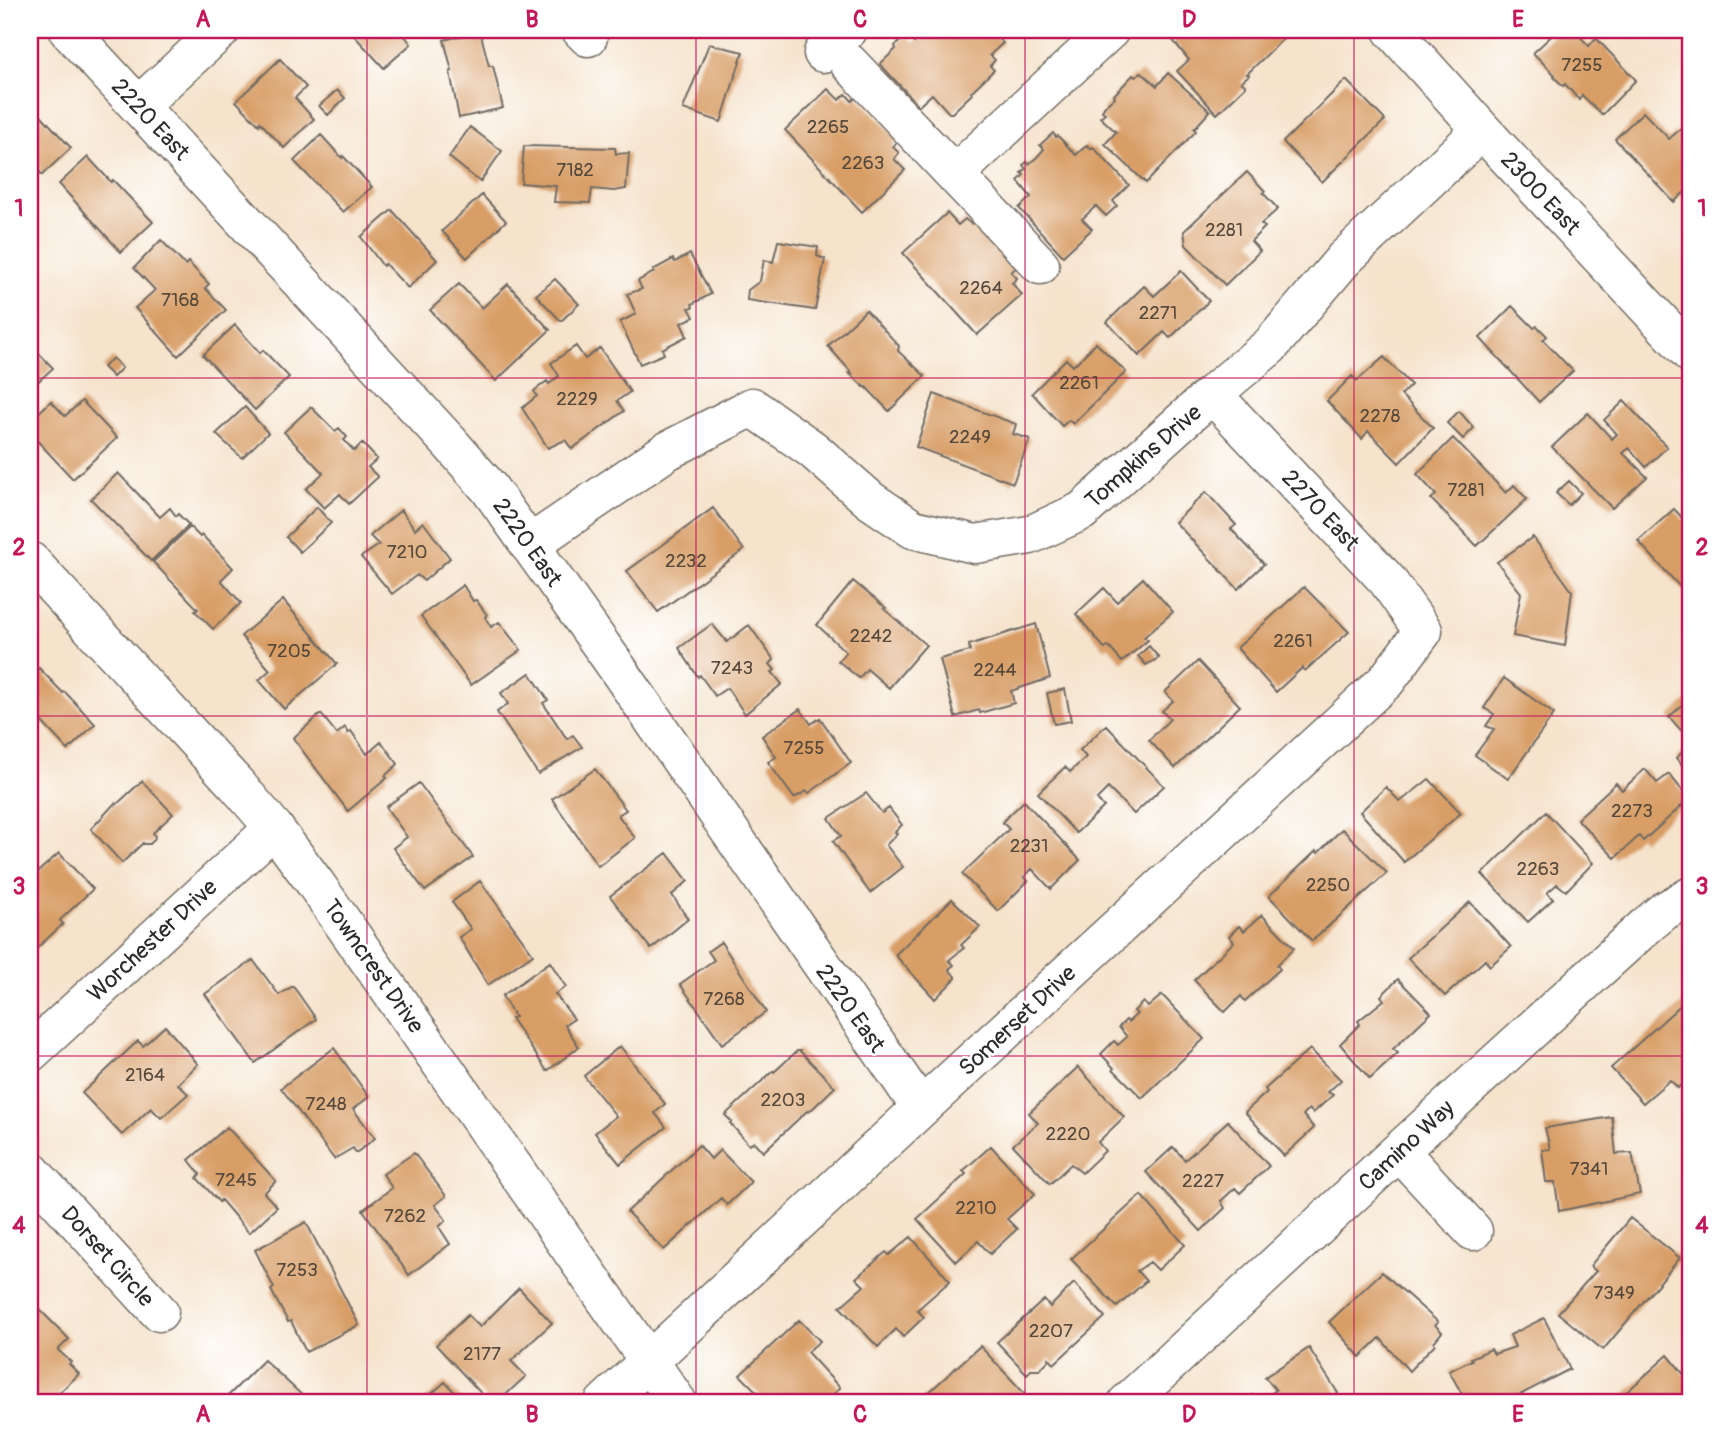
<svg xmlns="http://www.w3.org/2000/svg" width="1721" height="1433" viewBox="0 0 1721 1433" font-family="Pangolin,sans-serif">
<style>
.building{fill:#d89e66}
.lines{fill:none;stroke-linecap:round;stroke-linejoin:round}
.minor-casing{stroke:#726b63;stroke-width:41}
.minor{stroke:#fff;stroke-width:38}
.grid{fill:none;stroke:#c2185b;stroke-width:2;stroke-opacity:0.55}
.labels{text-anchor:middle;stroke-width:5;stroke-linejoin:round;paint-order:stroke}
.number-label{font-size:19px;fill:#56483a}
.street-label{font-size:23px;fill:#2b2b2b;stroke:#fff}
.neatline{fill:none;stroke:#c2185b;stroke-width:2.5}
.grid-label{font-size:23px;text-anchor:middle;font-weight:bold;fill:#c2185b}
</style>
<rect width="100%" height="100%" fill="#fff"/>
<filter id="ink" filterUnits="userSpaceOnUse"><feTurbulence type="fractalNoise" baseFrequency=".0143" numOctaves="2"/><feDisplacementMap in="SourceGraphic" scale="14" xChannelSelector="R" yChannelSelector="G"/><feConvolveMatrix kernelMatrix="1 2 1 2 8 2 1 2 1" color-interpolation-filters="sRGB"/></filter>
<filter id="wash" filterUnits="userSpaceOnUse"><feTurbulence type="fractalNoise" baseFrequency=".00686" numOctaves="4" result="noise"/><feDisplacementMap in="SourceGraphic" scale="28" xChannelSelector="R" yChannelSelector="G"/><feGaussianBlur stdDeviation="1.57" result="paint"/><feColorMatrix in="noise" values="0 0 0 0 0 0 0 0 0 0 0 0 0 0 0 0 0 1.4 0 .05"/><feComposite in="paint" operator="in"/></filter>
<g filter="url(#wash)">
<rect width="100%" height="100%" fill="#f5e3cc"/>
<g id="blocks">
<!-- building -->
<path class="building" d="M349,30H413L405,36L411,44L384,68Z
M933,30H990L1003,43L990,55L995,60L990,66L994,70L971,92L972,94L952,113H949L932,94L919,106L880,64L896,49L895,46L903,38H909L914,43L920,38L922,40Z
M1180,30H1282L1287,35L1247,74L1249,75L1241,82L1246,86L1217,114L1177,71L1189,60L1171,38Z
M1558,30H1574L1589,46L1596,38L1636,80L1602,115L1582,95L1579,100L1565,84L1563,86L1554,77L1555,75L1533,53Z
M480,31L489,66H493L503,108L459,118L450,72L452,71L444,40Z
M709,44L743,52L721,122L683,109Z
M280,59L306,87L295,98L314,119L284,148L260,122L259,125L236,101Z
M1141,72L1157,86L1168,73L1210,111L1194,129L1196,131L1146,183L1105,144L1116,132L1100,117L1105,113L1102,111L1105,106L1115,97L1114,95L1133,75L1135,77Z
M1346,80L1385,120L1322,182L1283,142Z
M828,89L839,100L846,94L852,101L857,96L899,140L893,147L899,153L894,159L905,170L862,212L785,130Z
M337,90L345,98L328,115L319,106Z
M30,103L71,148L42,175L30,161Z
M1643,112L1669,139L1683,127L1691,137V186L1674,202L1615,139Z
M470,127L502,151L480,182L449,157Z
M1053,133L1056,137L1058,136L1076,155L1087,145L1091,149L1093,147L1129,185L1113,201L1117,206L1106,216L1096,206L1082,219L1092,229L1063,256L1019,208L1031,197L1018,181L1024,175L1021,173L1026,169L1023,165L1027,162L1029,164L1037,157L1044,149L1040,145Z
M321,135L342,158L343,156L372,187L343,212L294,161Z
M524,146L615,148L616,154L629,153L626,189L614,191L592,189L590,203L554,202L556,186L521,183Z
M88,157L111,182L113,180L153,222L121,252L59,184Z
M1247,172L1265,191L1263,193L1278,209L1261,224L1265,227L1251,241L1260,251L1225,285L1186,245L1184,231Z
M482,195L506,221L467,258L442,231Z
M392,210L437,260L408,288L385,264L383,266L361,237Z
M947,213L958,225L965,219L971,224L973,222L1018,266L1011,272L1017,278L1012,283L1022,295L977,335L903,253Z
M161,240L185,265L188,262L209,284L205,288L226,310L178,356L135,308L155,290L134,268Z
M778,241L818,247L817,256L825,259L815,310L747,300L748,290L760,281L764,260L773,262Z
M690,254L711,294L692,304L693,307L689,308L694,317L681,323L687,336L662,349L664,354L640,364L620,322L636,314L627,294L642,289L638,281L654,272L653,270L673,259L675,262Z
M1181,271L1209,301L1170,338L1164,332L1139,356L1107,322L1144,286L1154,296Z
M555,279L579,304L561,321L536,295Z
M459,284L482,308L508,284L550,330L496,381L430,310Z
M1512,306L1534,328L1537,326L1547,336L1543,340L1573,371L1539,402L1480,338Z
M866,310L899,346L898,351L925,376L889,411L866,387H864L849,373H852L828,346Z
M235,325L260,353L263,350L289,377L255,410L203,355Z
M1096,343L1126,372L1073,424L1069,420L1062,426L1032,393L1066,359L1073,366Z
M30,344L53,368L30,389Z
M576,346L585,359L600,348L630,392L617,401L624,411L572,449L565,440L548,448L522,408L537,396L534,391L547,381L549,384L559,376L551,363Z
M1384,357L1411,385L1401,395L1433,428L1399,463L1368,431L1362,439L1327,401L1352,376L1357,381Z
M113,358L122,368L113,377L103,367Z
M934,394L1016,424L1013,434L1030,439L1013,483L916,447Z
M51,401L65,416L82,401L117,438L73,479L30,433V421Z
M1624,401L1667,447L1646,467L1629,448L1623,453L1647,477L1612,508L1552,447L1588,413L1612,439L1617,434L1604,420Z
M245,407L268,433L242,458L216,434Z
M311,407L335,431L339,428L347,437L344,440L354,451L362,443L377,459L368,467L378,477L349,504L340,494L324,508L306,489L323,473L284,432Z
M1459,411L1474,428L1463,439L1447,423Z
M1453,438L1506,493L1514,485L1527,499L1477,546L1431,499L1436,495L1417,474Z
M118,473L160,517L170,508L176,516L178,514L189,525L151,561L91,499Z
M1569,481L1581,493L1569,505L1556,493Z
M1206,492L1236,525L1231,529L1264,564L1238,589L1175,522Z
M317,507L331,523L300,552L286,537Z
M713,508L744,550L658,612L627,571Z
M1674,509L1691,527V599L1638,541Z
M401,510L415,529L423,522L450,558L424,581L417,575L392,594L361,557L379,545L370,536Z
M190,527L200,537L202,535L233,568L221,580L241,603L213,629L195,611L198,609L153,562Z
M1533,537L1572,591L1565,646L1513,636L1521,593L1497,562Z
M1143,578L1173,612L1144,637L1148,640L1122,662L1108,646L1105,649L1076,614L1104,588L1117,602Z
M853,581L886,608L884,609L926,645L889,688L867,669L859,678L838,661L846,652L817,625Z
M463,585L473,601L476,600L487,615L485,617L491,627L499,622L521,650L471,685L421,616Z
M1304,587L1349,632L1305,671L1302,668L1276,692L1237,648Z
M283,600L337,664L284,709L259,680L270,670L241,636Z
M712,624L727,642L749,625L774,660L770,664L775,670L772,672L782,684L745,714L727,688L715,696L700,675L698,677L679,648Z
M1036,624L1050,678L1011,691L1014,703L980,713L979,710L955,717L940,659L970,651L969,645Z
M1149,646L1159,658L1146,665L1138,656Z
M1198,661L1240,706L1175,768L1149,740L1170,719L1162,711L1173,701L1165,692Z
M39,668L63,693L65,692L95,724L68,750L39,719L37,721L30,714V676Z
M530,673L548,700L543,703L567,739L573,735L582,747L538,774L497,712L508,704L501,693Z
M1504,678L1554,714L1508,779L1475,755L1494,729L1486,726L1494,714L1484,708Z
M1065,689L1071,721L1054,724L1047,693Z
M1689,699L1691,702V741L1669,717Z
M800,709L811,724L820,718L851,763L809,793L807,791L794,798L768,762L776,757L762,736Z
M321,714L337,734L345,727L348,733L351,731L367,754L381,742L398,764L385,776L387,778L348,811L293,738Z
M1106,725L1164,786L1134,814L1108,788L1097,799L1104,807L1076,833L1038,793L1065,767L1070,772L1086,757L1080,750Z
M1691,744V775L1676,758Z
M595,769L626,810L618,815L635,838L598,866L552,799Z
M1645,769L1657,783L1669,774L1687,796V801L1643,841L1639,836L1615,858L1577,819L1616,783L1622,790Z
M1429,779L1461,813L1404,862L1360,812L1386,787L1400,802Z
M142,781L173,814L153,833L155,836L154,840L150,844H144L143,843L122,863L91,829L115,803L116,805Z
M419,783L473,857L425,891L393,848L407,837L386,807Z
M866,793L882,813L889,808L902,825L895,832L897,834L886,845L903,867L870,893L833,841L841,836L829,818Z
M1024,801L1080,860L1051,889L1032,869L1024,877L1028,881L998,911L962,874L1009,829L1002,822Z
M1546,812L1593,863L1566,891L1557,884L1547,893L1553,899L1528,922L1482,874Z
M1342,829L1387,873L1312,941L1269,896L1316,851L1318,853Z
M59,853L93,889L60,920L63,924L36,949L30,941V879Z
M667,853L688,881L672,895L688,919L651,949L610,896Z
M480,881L533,954L488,985L459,937L471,929L452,902Z
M952,899L980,927L961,945L964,948L949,960L954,965L949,969L956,978L935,999L895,955Z
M1470,902L1511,947L1490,966L1485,960L1445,996L1408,958Z
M1262,915L1294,948L1277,965L1280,969L1245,1001L1241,996L1225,1012L1194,980L1234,942L1229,936L1239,926L1244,931Z
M721,942L766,1012L722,1044L680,984L714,960L708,951Z
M253,960L279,995L293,986L316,1019L255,1063L205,994Z
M550,962L566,987L555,994L574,1019L565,1025L579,1047L547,1071L511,1018L515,1017L502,996Z
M1398,979L1431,1013L1393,1049L1398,1053L1370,1079L1340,1044L1360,1024L1358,1021L1384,1000L1381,996Z
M1162,995L1204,1039L1142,1098L1113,1069L1114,1068L1101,1054L1114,1041L1118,1045L1127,1037L1119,1027L1126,1020L1128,1022L1137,1014L1134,1011L1143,1002L1148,1007Z
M1684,1002L1691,1011V1076L1678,1088L1670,1080L1643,1103L1611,1068Z
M165,1026L198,1064L178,1084L188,1094L161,1118L151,1108L122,1135L82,1093L138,1041L143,1046Z
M620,1046L665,1104L655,1113L666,1127L620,1164L595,1133L616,1116L584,1076Z
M334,1048L369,1097L353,1109L375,1138L356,1153L353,1148L334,1159L281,1088Z
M1310,1049L1341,1080L1328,1092L1333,1095L1313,1113L1309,1109L1303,1115L1314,1128L1284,1156L1245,1112L1267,1092L1265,1089Z
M797,1051H800L835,1087L809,1112L807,1111L763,1152L754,1142L749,1145L730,1123L732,1122L725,1115L773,1071L774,1072Z
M1078,1067L1124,1117L1098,1142L1105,1151L1082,1173L1071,1164L1050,1184L1013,1145L1038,1123L1029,1113Z
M1612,1117L1616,1154L1632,1153L1640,1194L1559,1211L1555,1182H1546L1542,1150L1550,1149L1545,1128Z
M1228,1121L1269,1166L1240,1193L1235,1188L1221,1201L1225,1208L1201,1231L1146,1172L1173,1147L1185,1160Z
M227,1127L276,1181L264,1193L277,1207L249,1233L221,1200L219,1202L197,1178L200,1174L189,1160Z
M699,1145L711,1159L720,1150L751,1182L727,1205L721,1198L664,1250L627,1212Z
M991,1146L1035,1194L1007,1219L1017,1229L990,1254L978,1241L956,1262L917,1219L966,1174L963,1171Z
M414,1153L446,1196L435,1205L446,1220L439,1227L450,1244L409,1275L363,1210L392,1188L383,1174Z
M1141,1195L1185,1245L1158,1270L1150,1262L1137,1271L1146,1281L1117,1307L1071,1259Z
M1630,1218L1680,1258L1603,1350L1558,1313L1596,1271L1590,1266Z
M306,1222L359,1325L306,1352L291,1321L288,1322L271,1290L274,1288L255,1250Z
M911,1237L950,1281L917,1310L924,1317L903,1337L896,1329L878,1347L840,1307L864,1286L856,1278L886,1252L889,1255Z
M1382,1272L1438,1322L1435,1325L1442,1332L1434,1342L1435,1344L1409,1371L1380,1338L1360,1357L1329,1322Z
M1074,1283L1105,1317L1054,1364L1049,1358L1048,1361L1039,1370H1031L1027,1374L997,1342L1044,1300L1050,1307Z
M519,1288L552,1323L511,1361L526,1376L497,1403H490L436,1345L468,1315L480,1327Z
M30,1300L69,1339L58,1350L71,1362L69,1364L79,1374L59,1393L61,1395L52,1403H47L44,1400L42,1402L30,1391Z
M1544,1318L1570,1369L1504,1403H1467L1449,1371L1472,1360L1471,1358L1491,1349L1494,1354L1515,1347L1510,1335Z
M799,1320L820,1341L807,1352L840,1388L829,1399L833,1403H759L753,1398L760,1395L740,1375Z
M980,1346L1025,1394L1015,1403H917Z
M1309,1348L1338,1393L1325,1403H1241L1252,1395L1259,1403L1276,1390L1265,1377Z
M1668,1355L1691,1383V1403H1627L1621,1397Z
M264,1360L305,1398L300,1403H230L225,1399Z
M445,1382L465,1403H421Z"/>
</g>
</g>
<g filter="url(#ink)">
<use href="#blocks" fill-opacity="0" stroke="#726b63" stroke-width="2"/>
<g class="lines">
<defs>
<path id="minor" d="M68,30L450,443L489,488L611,659L921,1108
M581,30L588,37
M1392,30L1482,130L1691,354
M823,53L848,30
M849,63L1040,265
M138,106L221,30
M955,174L1110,30
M529,545L667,451L752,407L813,450L870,500L913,529L975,544L1030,535L1082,511L1212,394L1270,346L1344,259L1482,130
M30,561L237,785L274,828L315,883L678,1403
M30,1053L274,828
M1399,1151L1473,1231
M30,1170L159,1312
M604,1403L921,1108L1386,681L1423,631L1387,580L1212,394
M1127,1403L1399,1151L1647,925L1664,911L1691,896"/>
</defs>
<!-- minor casing -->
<use href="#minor" class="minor-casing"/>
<!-- minor -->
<use href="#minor" class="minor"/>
</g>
</g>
<!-- grid -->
<path class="grid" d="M367,30V1403M696,30V1403M1025,30V1403M1354,30V1403M30,378H1691M30,716H1691M30,1056H1691"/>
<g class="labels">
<!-- number labels -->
<g class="number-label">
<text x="1582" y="71">7255</text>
<text x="828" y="133">2265</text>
<text x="863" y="169">2263</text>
<text x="575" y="176">7182</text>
<text x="1224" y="236">2281</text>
<text x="981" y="294">2264</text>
<text x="180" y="306">7168</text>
<text x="1158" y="319">2271</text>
<text x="1079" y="389">2261</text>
<text x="577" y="405">2229</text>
<text x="1380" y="422">2278</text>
<text x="970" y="443">2249</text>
<text x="1466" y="496">7281</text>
<text x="407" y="558">7210</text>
<text x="686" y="567">2232</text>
<text x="871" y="642">2242</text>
<text x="1293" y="647">2261</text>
<text x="289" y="657">7205</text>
<text x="732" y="674">7243</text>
<text x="995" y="676">2244</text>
<text x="804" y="754">7255</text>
<text x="1632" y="817">2273</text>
<text x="1029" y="852">2231</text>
<text x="1538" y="875">2263</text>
<text x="1328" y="891">2250</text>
<text x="724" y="1005">7268</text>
<text x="145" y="1081">2164</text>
<text x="783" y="1106">2203</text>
<text x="326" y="1110">7248</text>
<text x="1068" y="1140">2220</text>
<text x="1589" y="1175">7341</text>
<text x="236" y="1186">7245</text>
<text x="1203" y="1187">2227</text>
<text x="976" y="1214">2210</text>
<text x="405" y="1222">7262</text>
<text x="297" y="1276">7253</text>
<text x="1614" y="1299">7349</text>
<text x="1051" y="1337">2207</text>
<text x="482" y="1360">2177</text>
</g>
<!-- street labels -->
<g class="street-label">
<text transform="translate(151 119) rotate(47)" y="8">2220 East</text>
<text transform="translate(1541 193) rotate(47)" y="8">2300 East</text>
<text transform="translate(1143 456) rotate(-41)" y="8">Tompkins Drive</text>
<text transform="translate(1321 510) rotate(47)" y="8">2270 East</text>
<text transform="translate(528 542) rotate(55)" y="8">2220 East</text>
<text transform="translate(152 940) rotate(-43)" y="8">Worchester Drive</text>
<text transform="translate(374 966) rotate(55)" y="8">Towncrest Drive</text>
<text transform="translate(851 1008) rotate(55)" y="8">2220 East</text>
<text transform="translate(1017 1020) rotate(-43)" y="8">Somerset Drive</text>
<text transform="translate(1406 1145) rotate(-43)" y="8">Camino Way</text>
<text transform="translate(108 1256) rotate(48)" y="8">Dorset Circle</text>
</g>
</g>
<!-- margin -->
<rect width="1721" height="1433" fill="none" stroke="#fff" stroke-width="77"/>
<rect x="38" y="38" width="1644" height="1356" class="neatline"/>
<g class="grid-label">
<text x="203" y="27">A</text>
<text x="532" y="27">B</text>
<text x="860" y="27">C</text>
<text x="1189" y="27">D</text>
<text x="1518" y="27">E</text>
<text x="19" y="216">1</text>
<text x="1702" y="216">1</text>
<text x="19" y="555">2</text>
<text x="1702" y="555">2</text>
<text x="19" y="894">3</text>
<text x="1702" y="894">3</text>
<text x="19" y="1233">4</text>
<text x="1702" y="1233">4</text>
<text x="203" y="1422">A</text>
<text x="532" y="1422">B</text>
<text x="860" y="1422">C</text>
<text x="1189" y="1422">D</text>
<text x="1518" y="1422">E</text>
</g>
</svg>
